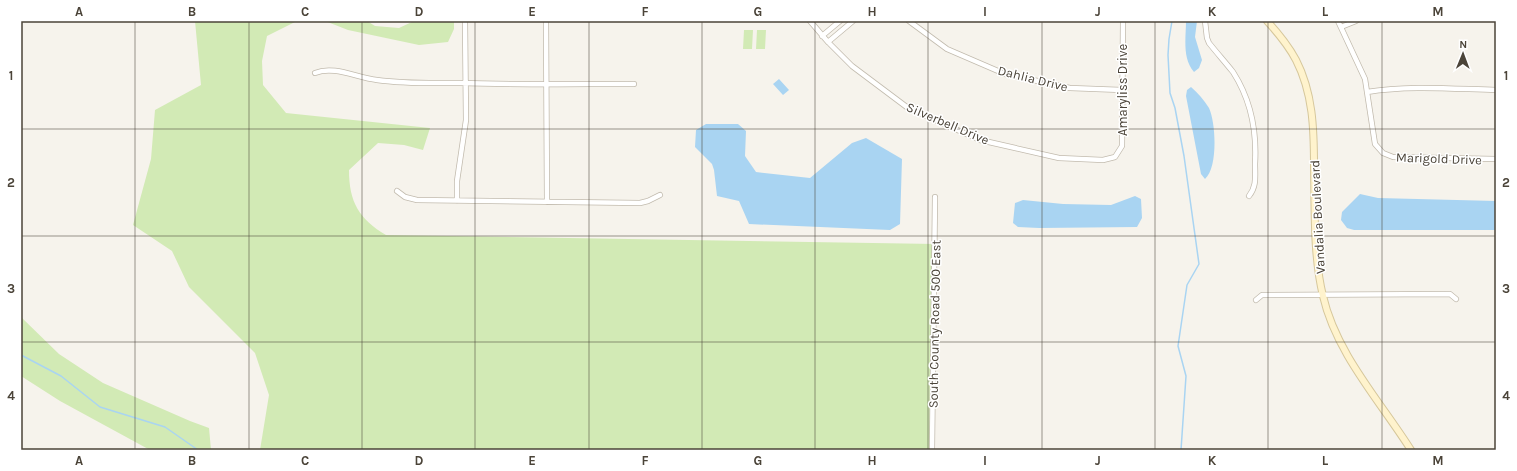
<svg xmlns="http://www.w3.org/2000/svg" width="1517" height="471" viewBox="0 0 1517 471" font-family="Karla,sans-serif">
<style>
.green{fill:#d2eab5}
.water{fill:#a9d4f2}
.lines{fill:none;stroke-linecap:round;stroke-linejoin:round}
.stream{stroke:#a9d4f2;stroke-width:1.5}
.street-casing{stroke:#c2bbae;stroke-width:6}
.secondary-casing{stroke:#d6c79b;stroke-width:8}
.street{stroke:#fff;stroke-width:4.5}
.secondary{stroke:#fff3cd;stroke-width:6}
.grid{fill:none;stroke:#4b4439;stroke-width:1;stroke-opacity:0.55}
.labels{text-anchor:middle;stroke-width:3;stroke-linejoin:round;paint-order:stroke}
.street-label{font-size:13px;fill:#4b4439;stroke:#fff}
.neatline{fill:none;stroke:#4b4439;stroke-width:1.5}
.grid-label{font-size:13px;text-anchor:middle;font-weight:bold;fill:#4b4439}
</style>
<rect width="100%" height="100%" fill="#f6f3ec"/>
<!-- green -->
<path class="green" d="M195,21H297L267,36L262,61L263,85L286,113L430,128L423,150L404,145L378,143L349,170C349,202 359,219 386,235L936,244L930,450H260L269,395L255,353L189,287L172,251L133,225L151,159L155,110L201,85Z
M325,21H367L375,26L399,28L414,21H454V29L448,42L419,45L348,30Z
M744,30H753L752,49H743Z
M757,30H766L765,49H756Z
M21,317L59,354L103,383L190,421L209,428L211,450H150L60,401L21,376Z"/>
<!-- water -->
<path class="water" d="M1186,21H1197L1195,37L1202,60L1199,68L1194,72C1182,58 1186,38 1186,21Z
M779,79L789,90L783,95L773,84Z
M1191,87C1198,93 1204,100 1209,108C1216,123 1218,168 1205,179L1201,174L1186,96L1187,90Z
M706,124H738L746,131L745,156L756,172L810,178L852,143L866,138L902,159L900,224L890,230L749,224L739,201L717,196L714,170L712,164L695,147L696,130Z
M1360,194L1378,198L1496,201V230H1354L1347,228L1341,220L1342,212Z
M1135,196L1141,199L1142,218L1137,227L1039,228L1018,227L1013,223L1015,203L1023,200L1063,204L1111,205Z"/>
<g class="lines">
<!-- stream -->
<path class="stream" d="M1172,21L1169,39L1168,55L1170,93L1175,108L1184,156L1199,264L1187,285L1178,346L1186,376L1181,450
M21,355L61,376L100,407L165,427L198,450"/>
<defs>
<path id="street" d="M546,21L547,202
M810,21L828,42L852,66L908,108L980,140L1059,158L1103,160L1115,157L1122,146L1123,21
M909,21L947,49L1005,74L1070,88L1122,90
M1205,21L1207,38L1209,43C1217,53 1225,62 1233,72C1251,100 1257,131 1255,164C1255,176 1257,186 1249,196
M1338,21L1365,79L1375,144L1383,153L1393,157L1496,159
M1341,27L1356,21
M822,36L840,21
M828,42L853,21
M315,73C334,65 357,78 377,80C405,84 432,83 460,83C518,85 576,84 634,84
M1367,92C1409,85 1454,89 1496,90
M397,191L405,197L417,200L640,203L648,201L660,195
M457,201V181L466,120L465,21
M1256,300L1262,295L1450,294L1456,299
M932,450L935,197"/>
<path id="secondary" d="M1267,21C1278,33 1288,45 1296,60C1313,93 1314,129 1314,166C1315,208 1313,255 1323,296C1336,353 1380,401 1411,450"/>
</defs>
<!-- street casing -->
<use href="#street" class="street-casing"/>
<!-- secondary casing -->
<use href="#secondary" class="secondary-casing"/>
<!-- street -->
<use href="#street" class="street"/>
<!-- secondary -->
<use href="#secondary" class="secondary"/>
</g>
<!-- grid -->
<path class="grid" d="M135,21V450M249,21V450M362,21V450M475,21V450M589,21V450M702,21V450M815,21V450M928,21V450M1042,21V450M1155,21V450M1268,21V450M1382,21V450M21,129H1496M21,236H1496M21,342H1496"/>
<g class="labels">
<!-- street labels -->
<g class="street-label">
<text transform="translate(1033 78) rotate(14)" y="5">Dahlia Drive</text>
<text transform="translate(1122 90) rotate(-90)" y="5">Amaryliss Drive</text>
<text transform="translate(948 123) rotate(23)" y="5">Silverbell Drive</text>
<text transform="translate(1439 158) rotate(2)" y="5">Marigold Drive</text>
<text transform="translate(1317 217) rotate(-93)" y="5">Vandalia Boulevard</text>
<text transform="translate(934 324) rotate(-89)" y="5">South County Road 500 East</text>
</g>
</g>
<!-- border -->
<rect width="1517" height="471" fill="none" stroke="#ffffff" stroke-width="44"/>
<!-- north arrow -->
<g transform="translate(1463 54) rotate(1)" stroke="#ffffff" stroke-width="3" paint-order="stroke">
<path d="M0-3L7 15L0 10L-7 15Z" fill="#4b4439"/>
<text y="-6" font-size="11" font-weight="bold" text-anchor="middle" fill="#4b4439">N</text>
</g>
<rect x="22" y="22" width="1473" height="427" class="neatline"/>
<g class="grid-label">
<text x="79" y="16">A</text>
<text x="192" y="16">B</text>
<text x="305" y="16">C</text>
<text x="419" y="16">D</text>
<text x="532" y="16">E</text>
<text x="645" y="16">F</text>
<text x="758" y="16">G</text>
<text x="872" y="16">H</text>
<text x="985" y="16">I</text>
<text x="1098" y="16">J</text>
<text x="1212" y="16">K</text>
<text x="1325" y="16">L</text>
<text x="1438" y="16">M</text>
<text x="11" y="80">1</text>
<text x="1506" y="80">1</text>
<text x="11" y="187">2</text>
<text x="1506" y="187">2</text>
<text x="11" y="293">3</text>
<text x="1506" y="293">3</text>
<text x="11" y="400">4</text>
<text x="1506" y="400">4</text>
<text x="79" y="465">A</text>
<text x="192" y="465">B</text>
<text x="305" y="465">C</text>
<text x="419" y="465">D</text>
<text x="532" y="465">E</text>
<text x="645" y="465">F</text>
<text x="758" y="465">G</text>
<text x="872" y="465">H</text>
<text x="985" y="465">I</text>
<text x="1098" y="465">J</text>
<text x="1212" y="465">K</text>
<text x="1325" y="465">L</text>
<text x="1438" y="465">M</text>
</g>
</svg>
